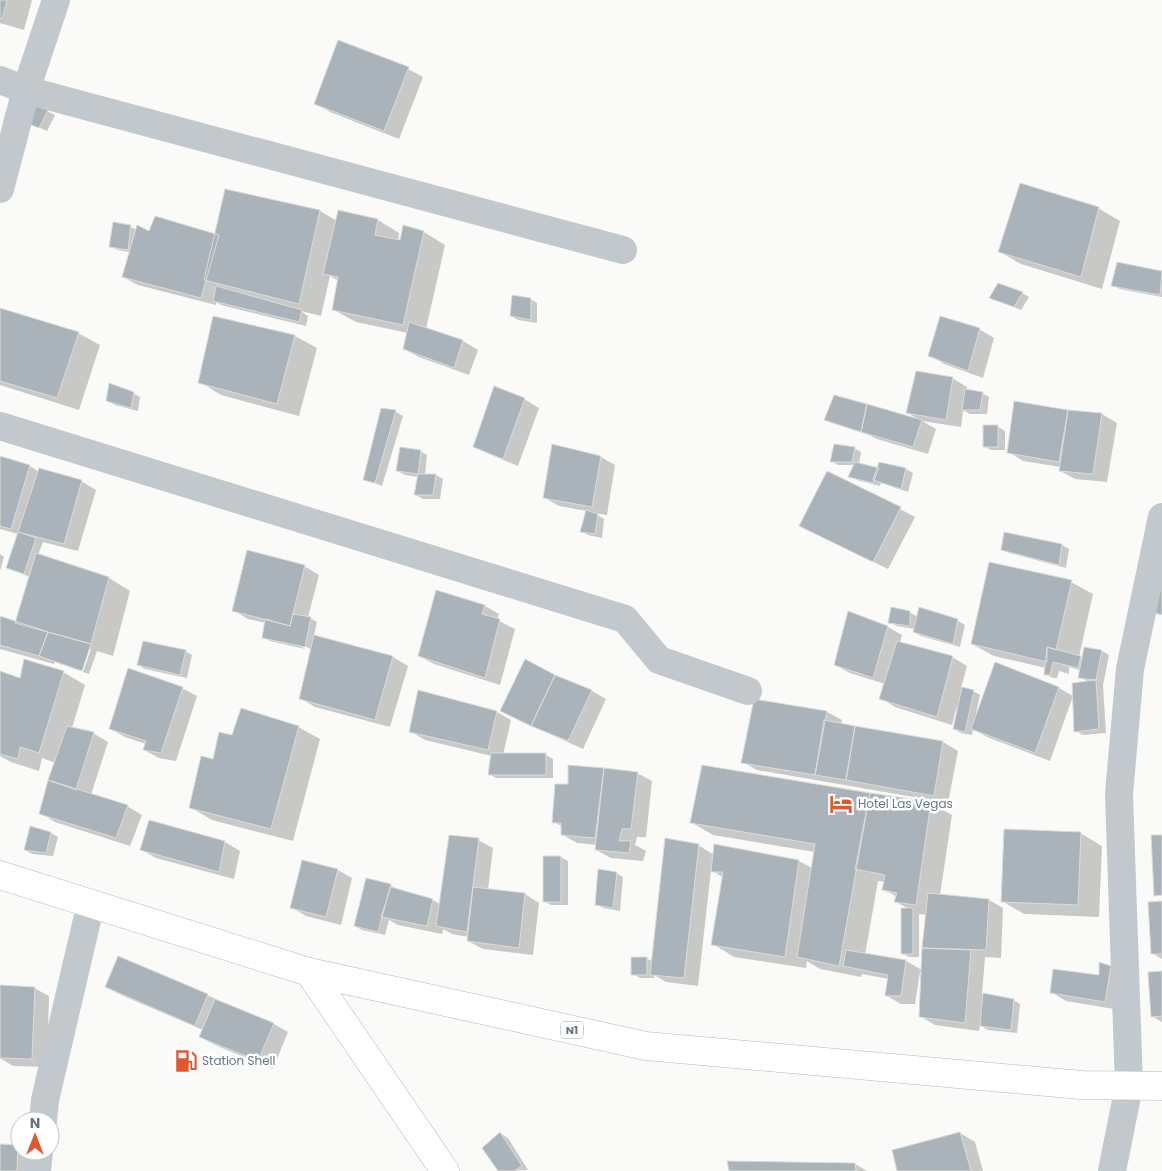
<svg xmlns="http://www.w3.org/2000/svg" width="1162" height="1171" viewBox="0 0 1162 1171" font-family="Poppins,sans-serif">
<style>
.shadow{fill:#0003;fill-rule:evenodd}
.building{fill:#aab3b9;stroke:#dcdcda}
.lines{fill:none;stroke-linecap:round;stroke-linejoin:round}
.major-casing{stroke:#b5babe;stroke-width:29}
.highway-casing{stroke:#b4b9bd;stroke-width:29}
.minor{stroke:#c3c8cc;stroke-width:28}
.major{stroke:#fff;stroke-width:28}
.highway{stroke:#fff;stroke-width:28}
.labels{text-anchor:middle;stroke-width:5;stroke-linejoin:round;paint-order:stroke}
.shield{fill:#fff;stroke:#939fa8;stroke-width:1}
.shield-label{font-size:11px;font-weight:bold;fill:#657683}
.poi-label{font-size:12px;fill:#657683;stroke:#fff;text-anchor:start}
</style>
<rect width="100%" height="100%" fill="#fafaf8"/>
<!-- shadow -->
<path class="shadow" d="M0,0H32L24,30L0,23Z
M408,69L423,77L399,139L330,112L316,103Z
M34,105L55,115L47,131L26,122Z
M1098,208L1120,221L1102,289L1021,264L1000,252Z
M320,211L337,221L378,220L399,233L398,241L424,232L445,245L426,329L463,341L478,350L469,375L419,357L404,349L408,333L356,322L334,310L339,281L330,276L321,316L301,311L308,316L306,326L221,305L216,302V305L138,285L123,277L130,252L118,250L111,246L130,227L137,230L150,233L216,235Z
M1118,263L1162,272V297L1120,289L1113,285Z
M1022,293L1029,297L1021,310L991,297Z
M530,299L537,303V323L518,320L511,316Z
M0,309L78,333L100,345L79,410L0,385Z
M214,318L295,336L317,348L299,416L221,395L200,382Z
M979,329L994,338L983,378L944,364L930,355Z
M952,378L967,387L966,391L982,393L989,397L987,414H970L963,410L961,427L922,421L936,429L928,454L877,439L869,435L832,423L825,419L919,420L908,413Z
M133,393L140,397L138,411L115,405L108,401Z
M524,399L539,408L518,466L489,454L474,446Z
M1015,403L1068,412L1102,414L1117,423L1107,482L1075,479L1060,471L1061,467L1023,461L1009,452Z
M382,409L396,412L403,416L382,486L364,479Z
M998,427L1005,431V450H991L984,446Z
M854,448L861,452L859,464L878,469L880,464L906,469L913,473L908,492L881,483L880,486L857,480L850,476L855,465H838L832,461Z
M420,451L427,455L425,475H436L443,479L440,499H423L416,495L419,477L405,475L398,471Z
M0,457L30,466L39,472L81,481L96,490L78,551L43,542L38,555L109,578L130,591L113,656L97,651L89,674L83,672L91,649H88L81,671L55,662L54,664L0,649V617L16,624L30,577L7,568L18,534L0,529Z
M601,457L615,465L607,515L594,513L604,519L602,538L588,535L581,531L587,511L559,506L545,498Z
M900,509L915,517L888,569L816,534Z
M1005,533L1062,545L1069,549L1066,568L1009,553L1002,549Z
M0,554L4,557L0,571Z
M304,566L319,575L308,617L317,622L314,636L393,657L408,666L390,727L315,707L300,698L312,650L300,643L299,645L305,649L270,641L263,637L266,623L248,619L233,610Z
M1071,582L1093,594L1079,657L1083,659L1085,648L1102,651L1109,655L1103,685L1106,733L1083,735L1076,731L1089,682L1079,677L1080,670L1069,667V674L1059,671L1057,678H1053L1046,674V668L994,656L972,644Z
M485,606L499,614L497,620L515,629L500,685L434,664L419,656Z
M920,609L958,621L965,625L960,647L921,636L914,632L915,629L897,626L890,622L909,612L918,617Z
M888,627L902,635L900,643L952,657L967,666L961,688L973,691L980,695L976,713L1059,688L1073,696L1050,761L987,737L973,729L972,735L961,733L954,729L958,709H956L952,725L895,707L881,698L885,684L850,673L835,665Z
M185,651L192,655L187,678L145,669L138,665Z
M0,672L21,679L63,672L85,685L72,728L93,733L108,742L91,795L127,806L142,815L130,846L55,822L41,813L56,763L42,758L39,771L11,762L0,756Z
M555,676L592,691L606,699L583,749L517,719Z
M182,688L197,696L176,761L159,758L144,750L146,744L125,737L111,729Z
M755,700L827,712L842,720L841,724L943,742L958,751L948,803L757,770L743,762Z
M497,712L511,720L503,755H546L553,759V778H496L489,774L492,756L425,740L410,731Z
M298,727L320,739L293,841L212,820L190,807L214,761L233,736Z
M569,767L637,773L652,781L646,837H637L635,845L646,851L643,861L611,858L596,850L597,845L577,843L563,835V827L554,822L569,785Z
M931,803L952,815L940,895L989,900L1003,908L1001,958L985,957L982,994L1013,1000L1020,1004L1017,1033L988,1030L980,1025L979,1031L935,1025L920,1016L922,972H920L915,1004H901L887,996L889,979L862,974L861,977L820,969L807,961L806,968L734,957L713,944L723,877L711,870L698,986L666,982L654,975V978H640L633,974L646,958L653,962L698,845L714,855L715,846L799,861L812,868L815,852L713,835L691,822ZM878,881L885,882L883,889L897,897L896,902L909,909L902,953L909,957H919V914L927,915L922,970L906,961L865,955Z
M150,822L225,842L240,851L234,879L156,858L142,850Z
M31,828L51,833L58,837L53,856L32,854L25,850Z
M1080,833L1102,846L1099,917L1024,914L1002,901Z
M478,840L493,848L488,890L525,894L539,903L533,955L483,949L468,941L469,937L452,934L443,929L442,934L398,925L389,920L385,935L362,930L355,926L390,885L397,889L433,900L440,904Z
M544,857H561L568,861V905H551L544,901Z
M338,870L352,878L341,925L306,916L291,907Z
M616,873L623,877L620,911L603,908L596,904Z
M1162,902V959L1152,953Z
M119,957L274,1024L288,1032L273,1069L215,1045L201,1037L203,1030L121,995L106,987Z
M1100,964L1111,967L1126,976L1120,1010L1066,1001L1051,992L1100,976Z
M1162,972V1022L1152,1016Z
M0,987L34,988L49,996L47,1067L13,1066L0,1058Z
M960,1133L975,1142L983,1171H899Z
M501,1134L508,1138L528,1170L500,1171Z
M0,1145L18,1146L20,1147V1151H27L39,1171H0Z
M855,1164L867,1171H730Z"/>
<!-- building -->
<path class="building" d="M0,0H7L2,19L0,18Z
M338,40L409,67L384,131L314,104Z
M33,104L48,110L39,128L24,122Z
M1020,183L1099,207L1081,277L998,252Z
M225,189L320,210L299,304L204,280Z
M338,210L378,219L375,235L400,240L403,225L424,231L403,325L332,310L338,277L323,274Z
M155,216L219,235L201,298L122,277L137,225L149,231Z
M113,222L131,225L128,250L109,247Z
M1117,262L1162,271L1160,295L1111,286Z
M998,283L1023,292L1014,307L989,298Z
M216,286L302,310L299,322L213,301Z
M512,295L531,298V320L510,316Z
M0,308L79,332L57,398L0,381Z
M213,316L295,335L277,404L198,383Z
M940,316L980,328L968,371L928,356Z
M409,322L463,340L454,368L403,349Z
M916,371L953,377L946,420L906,413Z
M109,383L134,392L131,408L106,401Z
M494,386L525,398L503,459L473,447Z
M965,389L983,392L980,410H962Z
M834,395L867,404L861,432L824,420Z
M1014,401L1068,410L1059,462L1007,453Z
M867,404L922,420L913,447L861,432Z
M381,408L396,410L375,483L363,480Z
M1068,410L1102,413L1093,474L1059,471Z
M983,425H998V447H983Z
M552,444L601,456L592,507L543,498Z
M834,444L855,447L852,462H830Z
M400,447L421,450L418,474L396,471Z
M0,456L30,465L11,529L0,526Z
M855,462L879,468L873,483L848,477Z
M879,462L906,468L901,489L873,480Z
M39,468L82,480L64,544L18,532Z
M827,471L901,507L873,562L799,526Z
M418,474H436L433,495H414Z
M586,510L598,514L595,534L580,532Z
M18,532L36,538L24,574L6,568Z
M1004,532L1062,544L1059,565L1001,550Z
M247,550L305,565L290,626L232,611Z
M36,553L109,577L91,644L15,623Z
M989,562L1072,580L1056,650L1047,647V662L971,644Z
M1162,578V615L1148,611Z
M436,590L485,605L482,614L500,619L485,678L418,656Z
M891,607L910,611V626L888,623Z
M919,607L958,619L953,644L913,632Z
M848,611L888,626L873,678L834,665Z
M293,614L311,617L305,647L262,638L265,619L290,626Z
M0,616L48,632L39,656L0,645Z
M48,632L91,644L82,671L39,656Z
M314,635L393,656L375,720L299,699Z
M143,641L186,650L180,675L137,665Z
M897,641L953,656L937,717L879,699Z
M1047,647L1081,656L1078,668L1053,662L1050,675H1044Z
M1084,647L1102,650L1096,680L1078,678Z
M24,659L64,671L39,753L20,747L18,759L0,754V671L20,678Z
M525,659L555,675L531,726L500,711Z
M995,662L1059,687L1035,753L971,729Z
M128,668L183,687L161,753L143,750L146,741L109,729Z
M555,675L592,690L568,741L531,726Z
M1096,680L1099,729L1074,732L1072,683Z
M962,687L974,690L965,732L953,729Z
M418,690L497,711L488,750L409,732Z
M754,699L827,711L815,775L741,763Z
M241,708L299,726L271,829L189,808L201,756L213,759L219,732L232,735Z
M824,720L855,726L846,780L815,775Z
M67,726L94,732L76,790L48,780Z
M855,726L943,741L934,796L846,780Z
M491,753H546V775H488Z
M568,765L604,768L595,838L561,835V823H552L555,784H568Z
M702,765L870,793L839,966L797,957L815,844L690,823Z
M604,768L638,772L631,829H622L619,841H631L629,853L595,850Z
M48,780L128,805L116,838L39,814Z
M870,793L931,802L916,905L894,902L897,893L882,890L885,875L855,869Z
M149,820L225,841L219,872L140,850Z
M30,826L51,832L46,853L24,850Z
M1004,829L1081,832L1078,905L1001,902Z
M449,835L479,838L467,932L436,926Z
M1151,835H1162V895L1154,896Z
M665,838L699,844L684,978L650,975Z
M714,844L799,860L785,957L711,945L723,872H711Z
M543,856H561V902H543Z
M302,860L338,869L326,917L290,908Z
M598,869L617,872L613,908L595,905Z
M366,878L391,884L378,932L354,926Z
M391,887L433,899L427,926L381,917Z
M473,887L525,893L519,948L467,941Z
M928,893L989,899L986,950L922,948Z
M1162,901V954H1151L1148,902Z
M901,908H913V954H901Z
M922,948L971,950L965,1023L919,1017Z
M846,950L906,960L901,996H885L888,975L843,966Z
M118,956L208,994L195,1026L105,987Z
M631,957H647V975H631Z
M1099,962L1111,966L1105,1002L1050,993L1053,969L1099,975Z
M1162,971V1016L1151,1017L1148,972Z
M0,985L35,987L32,1059L0,1058Z
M983,993L1014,999L1011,1030L980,1026Z
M215,999L274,1023L258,1061L199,1037Z
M500,1132L522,1166L514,1171H498L482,1148Z
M960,1132L971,1171H897L892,1150Z
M0,1144L18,1145L17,1171H0Z
M727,1161L855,1163L856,1171H729Z"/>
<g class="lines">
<defs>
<path id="major" d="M309,972L445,1171"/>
<path id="highway" d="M0,875L309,972L646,1046L1081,1085L1162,1086"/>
</defs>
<!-- major casing -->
<use href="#major" class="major-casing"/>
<!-- highway casing -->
<use href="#highway" class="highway-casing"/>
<!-- minor -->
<path class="minor" d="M0,80L26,90L623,250
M0,189L26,90L56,0
M0,426L625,619L659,660L748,691
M43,1121L45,1100L91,903
M37,1171L39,1151
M1112,1171L1129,1086L1119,794L1130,669L1162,517"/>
<!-- major -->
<use href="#major" class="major"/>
<!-- highway -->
<use href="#highway" class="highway"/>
</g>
<!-- icons -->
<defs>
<symbol id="hotel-bare" viewBox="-9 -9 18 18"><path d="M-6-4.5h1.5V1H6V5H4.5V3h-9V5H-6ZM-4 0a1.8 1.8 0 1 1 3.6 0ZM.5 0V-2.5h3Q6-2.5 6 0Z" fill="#e4572e" stroke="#fff" stroke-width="2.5" paint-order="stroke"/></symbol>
<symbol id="fuel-bare" viewBox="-9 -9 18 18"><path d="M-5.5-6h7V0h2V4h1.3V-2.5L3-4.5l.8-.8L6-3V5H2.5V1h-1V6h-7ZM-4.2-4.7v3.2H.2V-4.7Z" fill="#e4572e" stroke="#fff" stroke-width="2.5" paint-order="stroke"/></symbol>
</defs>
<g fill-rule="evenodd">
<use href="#hotel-bare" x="825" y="788" width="32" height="32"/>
<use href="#fuel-bare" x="170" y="1045" width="32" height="32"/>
</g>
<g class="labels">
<!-- shield labels -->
<rect class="shield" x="561" y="1021.5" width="22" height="17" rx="4"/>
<g class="shield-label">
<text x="572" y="1034">N1</text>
</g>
<!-- poi labels -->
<g class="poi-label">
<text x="858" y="808">Hotel Las Vegas</text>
<text x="202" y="1065">Station Shell</text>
</g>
</g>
<!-- north arrow -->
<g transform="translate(35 1136)"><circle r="24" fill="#ffffff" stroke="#c1c8cd"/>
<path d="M0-4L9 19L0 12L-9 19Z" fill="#e4572e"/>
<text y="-8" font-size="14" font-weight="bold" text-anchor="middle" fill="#657683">N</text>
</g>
</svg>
